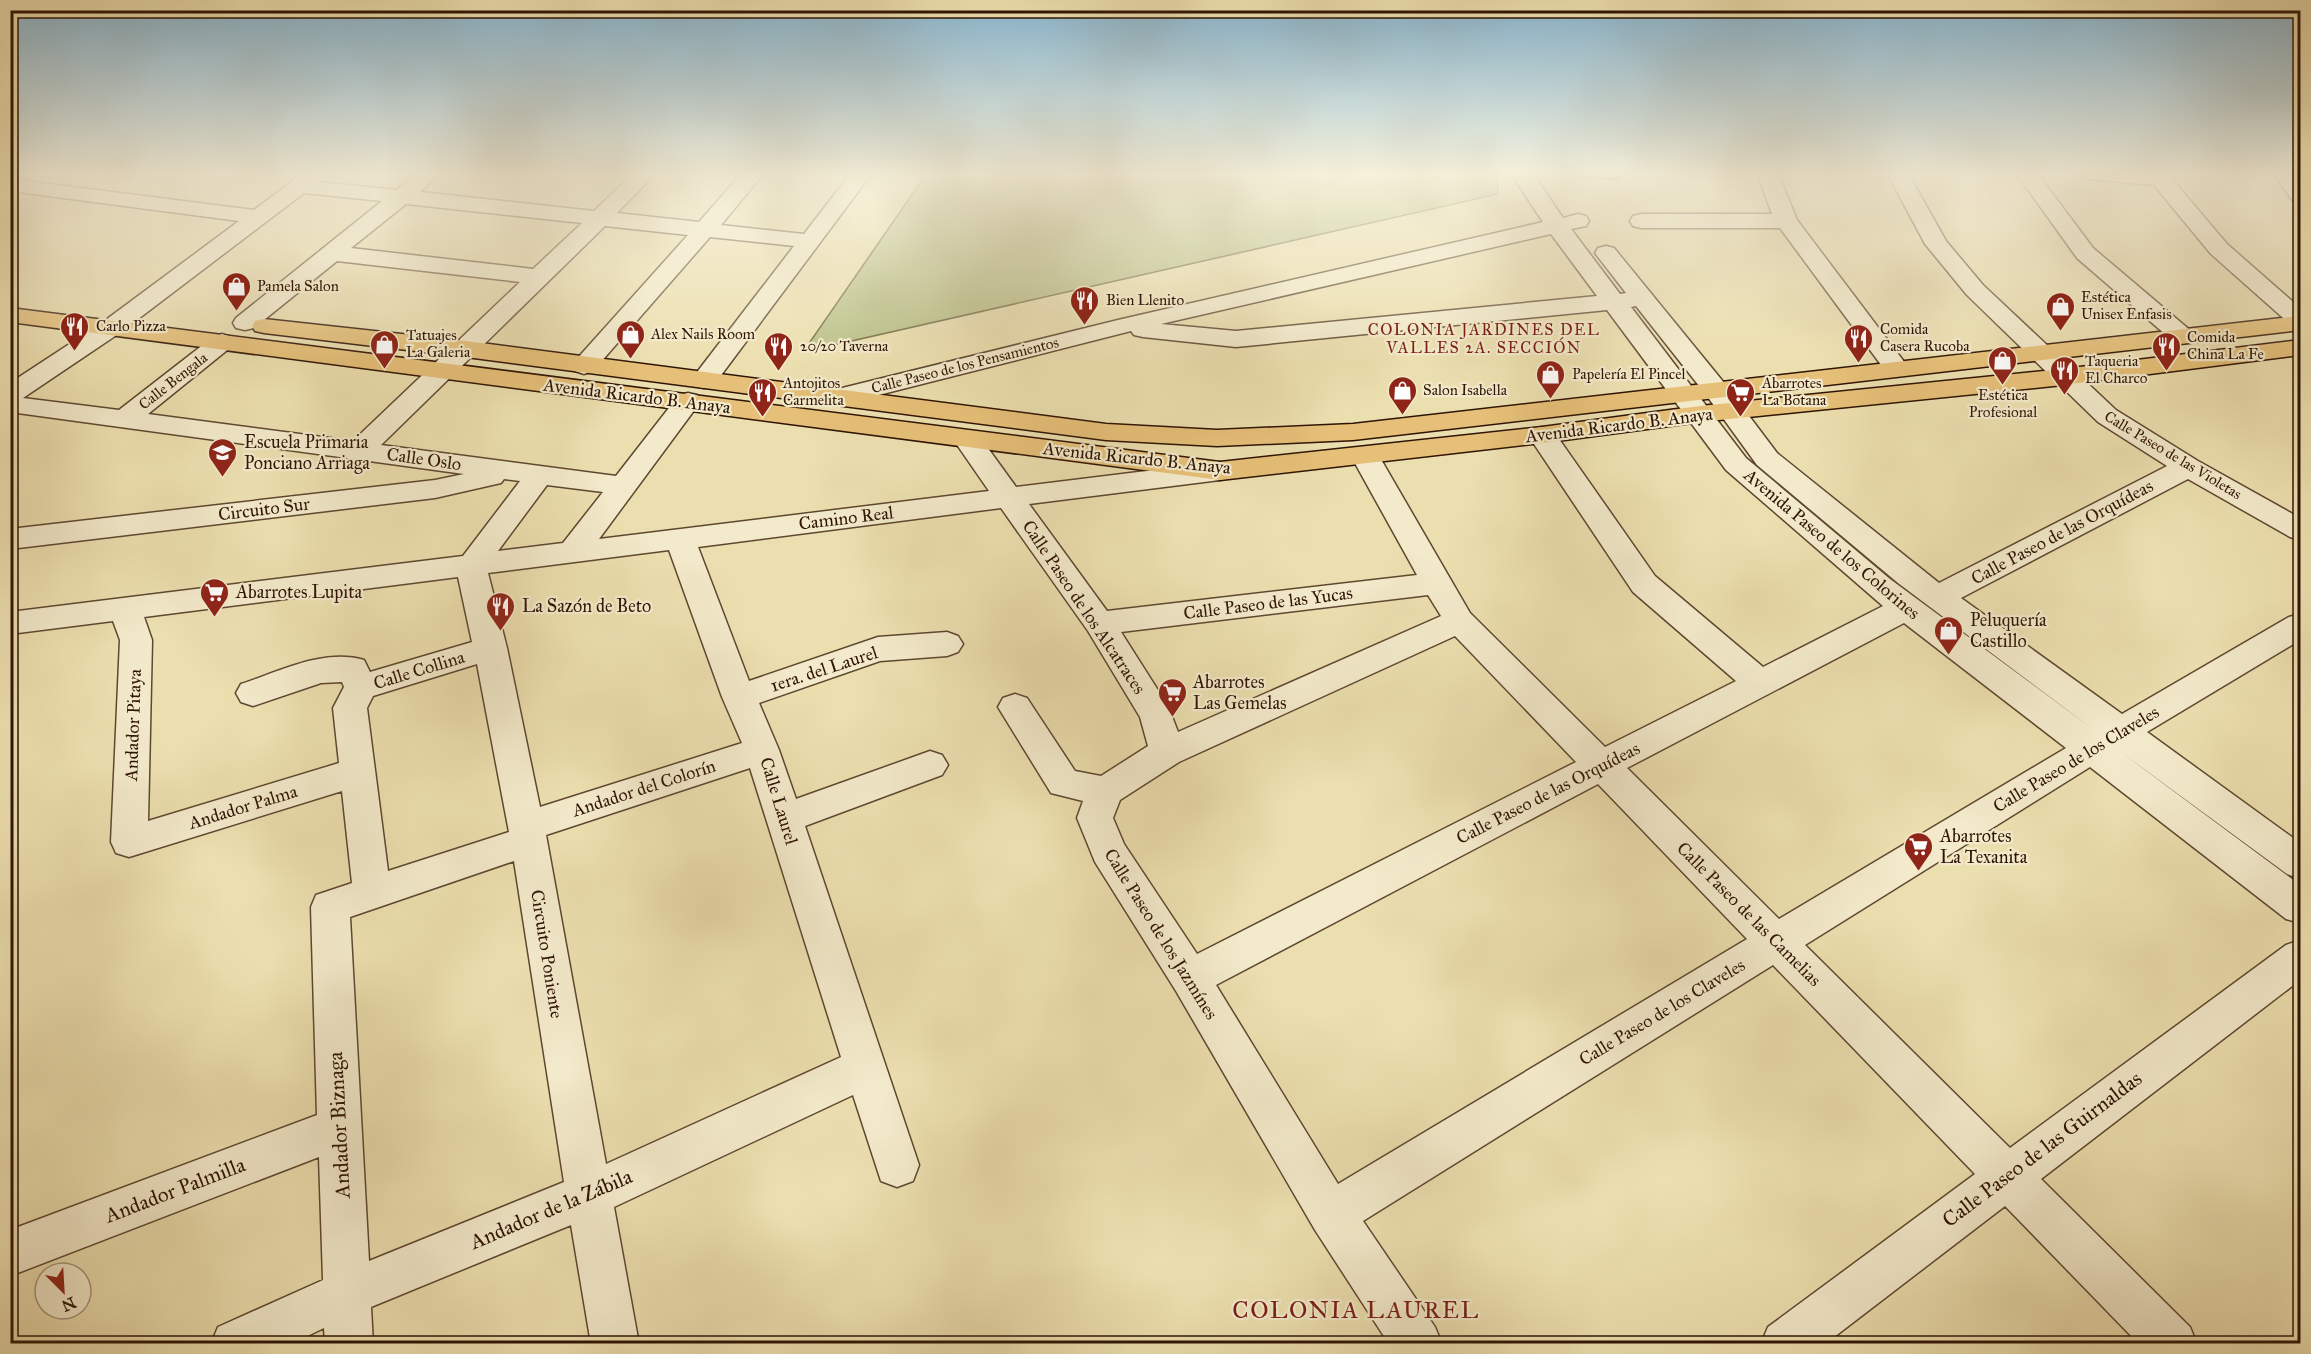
<svg xmlns="http://www.w3.org/2000/svg" width="2311" height="1354" viewBox="0 0 2311 1354" font-family="'IM FELL Great Primer',serif">
<style>
.green{fill:#bac188;stroke:#746a46;stroke-width:1.5}
.lines{fill:none;stroke-linecap:round;stroke-linejoin:round}
.minor-casing{stroke:#5e4730;stroke-width:3}
.major-casing{stroke:#2f1405;stroke-width:3}
.minor{fill:#f3eacb;fill-rule:evenodd}
.major{fill:#e6c078;fill-rule:evenodd}
.wall{fill:#ba7f60;stroke:#2f1405;stroke-width:1.5}
.labels{text-anchor:middle;stroke-width:4.5;stroke-linejoin:round;paint-order:stroke}
.far-poi-label{font-size:15px;fill:#2f1405;stroke:#f3eacb;text-anchor:start}
.far-street-label{font-size:15px;fill:#2f1405;stroke:#f3eacb}
.far-neighbourhood-label{font-size:16px;letter-spacing:1.5px;fill:#7a1f14;stroke:#f3eacb}
.street-label{font-size:18px;fill:#2f1405;stroke:#f3eacb}
.poi-label{font-size:18px;fill:#2f1405;stroke:#f3eacb;text-anchor:start}
.near-street-label{font-size:21px;fill:#2f1405;stroke:#f3eacb}
.near-neighbourhood-label{font-size:24px;letter-spacing:1.5px;fill:#7a1f14;stroke:#f3eacb}
</style>
<rect width="100%" height="100%" fill="#ecdfaf"/>
<filter id="stains"><feTurbulence type="fractalNoise" baseFrequency=".00333" numOctaves="4"/><feColorMatrix values="0 0 0 0 .2 0 0 0 0 .09 0 0 0 0 .02 0 0 0 .5 -.17"/></filter>
<radialGradient id="worn" r=".72"><stop offset=".6" stop-color="#630" stop-opacity="0"/><stop offset="1" stop-color="#630" stop-opacity=".3"/></radialGradient>
<!-- green -->
<path class="green" d="M927,173H1497L1498,194L803,352Z"/>
<g class="lines">
<defs>
<path id="minor" d="M303,173H327L319,182L397,190L418,173H441L420,192L594,211L634,173H656L617,213L699,222L742,173H764L721,225L804,234L851,173H872L713,386L704,388L695,386L691,380L794,246L710,237L593,371L584,374L575,371L571,366L575,361L688,235L605,226L381,445L616,476L679,395L688,393L697,395L701,401L599,539L989,491L953,439L957,433L967,431L977,433L1016,487L1220,462L1230,465L1234,471L1230,477L1220,480L1029,504L1107,611L1417,575L1351,456L1355,450L1365,447L1375,450L1379,456L1470,613L1605,747L1736,681L1633,592L1528,435L1532,429L1542,427L1552,429L1655,576L1763,667L1883,606L1726,470L1607,310L1236,347L1143,337L1134,335L1131,331L839,405L830,403L826,397L830,391L1118,320L1543,222L1514,178V173H1536V178L1563,218L1578,214L1586,216L1589,221L1586,226L1571,229L1620,294L1626,293L1595,253L1598,248L1606,246L1614,248L1725,384L1777,453L1939,583L2167,466L2098,422L1967,295L1925,244L1887,173H1908L1946,241L1983,285L2116,410L2198,461L2300,518V540L2290,537L2188,479L1961,598L2122,714L2289,617L2300,614V640L2147,732L2300,843V879L2287,874L2118,750L2300,885V923L2286,919L2090,767L1805,945L2010,1148L2286,945L2300,940V980L2041,1179L2190,1327L2197,1344H2139L2005,1206L1825,1344H1761L1768,1327L1975,1174L1773,965L1363,1221L1435,1327L1442,1344H1389L1315,1230L1176,991L1095,862L1077,818L1083,801L1051,793L998,707L1003,698L1015,694L1027,698L1075,771L1101,776L1148,746L1140,717L1088,631L1001,508L698,547L749,681L878,637L947,632L958,636L963,644L958,652L947,656L880,661L759,703L779,750L796,799L930,751L942,755L948,765L942,775L805,826L919,1165L913,1181L897,1187L881,1181L853,1095L614,1207L639,1344H591L571,1225L371,1307L373,1344H325L324,1328L291,1344H211L218,1327L323,1280L319,1157L10,1276V1230L317,1115L311,907L316,895L352,883L342,791L129,857L116,853L111,842L120,640L113,621L10,634V612L463,556L520,481L504,479L501,483L435,498L10,549V529L435,480L464,474L10,412V383L103,322L239,221L10,191V179L254,210ZM304,193L382,201L236,318L233,323L236,328L245,330L254,328L337,261L520,282L353,441L148,414L231,347L235,342L231,337L222,334L213,337L119,410L23,398L121,332ZM406,204L582,223L533,269L351,248ZM1551,234L1597,296L1236,331L1161,324ZM1636,306L1707,396L1757,465L1898,583L2094,730L1890,579L1746,458L1631,307ZM547,485L603,492L563,543L498,551ZM669,550L722,697L742,743L540,807L507,648L488,573ZM458,577L472,642L370,672L364,660C324,648 278,672 241,684L236,693L241,702L253,706L321,683L342,682L344,687L333,708L339,763L148,821L152,640L144,617ZM1428,595L1441,616L1178,732L1168,706L1121,632ZM1904,623L2066,748L1779,919L1627,768ZM1455,636L1576,762L1197,954L1124,844L1113,818L1120,800L1179,762ZM477,664L509,832L388,871L367,708L373,696ZM750,768L841,1057L606,1164L546,835ZM1598,784L1747,939L1338,1184L1216,985ZM514,861L564,1182L369,1261L350,917Z
M1757,173H1778L1797,220L1905,363L1909,368L1905,373L1896,376L1887,373L1780,228H1641L1633,226L1630,221L1633,216L1641,214H1772Z
M2016,173H2037L2093,248L2191,331L2194,336L2191,341L2182,343L2173,341L2077,258Z
M2077,173H2167L2227,244L2300,308V327L2291,325L2211,254L2154,185L2087,179L2080,177Z
M2273,173H2294L2300,181V201L2292,200Z"/>
<path id="major" d="M10,308L1220,462L1542,427L1700,406L2063,369L2300,340V355L2063,385L1700,422L1542,443L1220,480L10,322Z
M2300,316V330L1353,440L1217,446L1106,440L466,357L264,333L255,331L252,326L255,321L264,319L466,341L1106,424L1217,430L1353,424Z"/>
</defs>
<!-- minor casing -->
<use href="#minor" class="minor-casing"/>
<!-- major casing -->
<use href="#major" class="major-casing"/>
<!-- minor -->
<use href="#minor" class="minor"/>
<!-- major -->
<use href="#major" class="major"/>
</g>
<!-- wall -->
<path class="wall" d="M1570,173H1619L1618,180L1570,175Z"/>
<!-- sky -->
<linearGradient id="sky" x2="0" y2="1"><stop stop-color="#88b7d2"/><stop offset="0.48" stop-color="#f6f1db"/><stop offset="1" stop-color="#f6f1db" stop-opacity="0"/></linearGradient>
<rect width="2311" height="363" fill="url(#sky)"/>
<!-- icons -->
<defs>
<symbol id="shop-pin" viewBox="-11 -11 22 30"><path d="M0 17L-7.5 6A9.5 9.5 0 1 1 7.5 6Z" fill="#8f2418" stroke="#f3eacb"/><path d="M-5-2.5h2.3a2.7 3.5 0 0 1 5.4 0H5L5.5 6h-11ZM-1.5-2.5h3a1.5 2.3 0 0 0-3 0Z" fill="#fff"/></symbol>
<symbol id="restaurant-pin" viewBox="-11 -11 22 30"><path d="M0 17L-7.5 6A9.5 9.5 0 1 1 7.5 6Z" fill="#8f2418" stroke="#f3eacb"/><path d="M-5-6h1v4h1v-4h1v4h1v-4h1v5L-1.5 .5V6h-2V.5L-5-1ZM5-6V6H3V1.5H1.5Q1.5-4 5-6Z" fill="#fff"/></symbol>
<symbol id="supermarket-pin" viewBox="-11 -11 22 30"><path d="M0 17L-7.5 6A9.5 9.5 0 1 1 7.5 6Z" fill="#8f2418" stroke="#f3eacb"/><path d="M-6-5.5h2.5l.6 2H6L4.5 2H-2.5L-4.4-4H-6ZM-1.5 3.2a1.3 1.3 0 1 0 .1 0ZM3 3.2a1.3 1.3 0 1 0 .1 0Z" fill="#fff"/></symbol>
<symbol id="school-pin" viewBox="-11 -11 22 30"><path d="M0 17L-7.5 6A9.5 9.5 0 1 1 7.5 6Z" fill="#8f2418" stroke="#f3eacb"/><path d="M0-5L7-2L0 1L-7-2ZM-4 1L0 2.5L4 1V4Q0 6-4 4Z" fill="#fff"/></symbol>
</defs>
<g fill-rule="evenodd">
<use href="#shop-pin" x="220" y="270" width="33" height="45"/>
<use href="#restaurant-pin" x="1068" y="284" width="33" height="45"/>
<use href="#shop-pin" x="2044" y="290" width="33" height="45"/>
<use href="#restaurant-pin" x="58" y="310" width="33" height="45"/>
<use href="#shop-pin" x="614" y="318" width="33" height="45"/>
<use href="#restaurant-pin" x="1842" y="322" width="33" height="45"/>
<use href="#shop-pin" x="368" y="328" width="33" height="45"/>
<use href="#restaurant-pin" x="762" y="330" width="33" height="45"/>
<use href="#restaurant-pin" x="2150" y="330" width="33" height="45"/>
<use href="#shop-pin" x="1986" y="344" width="33" height="45"/>
<use href="#restaurant-pin" x="2048" y="354" width="33" height="45"/>
<use href="#shop-pin" x="1534" y="358" width="33" height="45"/>
<use href="#shop-pin" x="1386" y="374" width="33" height="45"/>
<use href="#restaurant-pin" x="746" y="376" width="33" height="45"/>
<use href="#supermarket-pin" x="1724" y="376" width="33" height="45"/>
<use href="#school-pin" x="206" y="436" width="33" height="45"/>
<use href="#supermarket-pin" x="198" y="576" width="33" height="45"/>
<use href="#restaurant-pin" x="484" y="590" width="33" height="45"/>
<use href="#shop-pin" x="1932" y="614" width="33" height="45"/>
<use href="#supermarket-pin" x="1156" y="676" width="33" height="45"/>
<use href="#supermarket-pin" x="1902" y="830" width="33" height="45"/>
</g>
<g class="labels">
<!-- far-poi labels -->
<g class="far-poi-label">
<text x="257" y="291">Pamela Salon</text>
<text x="2081" y="302">Estética<tspan x="2081" dy="17">Unisex Enfasis</tspan></text>
<text x="1106" y="305">Bien Llenito</text>
<text x="96" y="331">Carlo Pizza</text>
<text x="1880" y="334">Comida<tspan x="1880" dy="17">Casera Rucoba</tspan></text>
<text x="651" y="339">Alex Nails Room</text>
<text x="406" y="340">Tatuajes<tspan x="406" dy="17">La Galeria</tspan></text>
<text x="2187" y="342">Comida<tspan x="2187" dy="17">China La Fe</tspan></text>
<text x="800" y="351">20/20 Taverna</text>
<text x="2085" y="366">Taqueria<tspan x="2085" dy="17">El Charco</tspan></text>
<text x="1572" y="379">Papelería El Pincel</text>
<text x="783" y="388">Antojitos<tspan x="783" dy="17">Carmelita</tspan></text>
<text x="1762" y="388">Abarrotes<tspan x="1762" dy="17">La Botana</tspan></text>
<text x="1423" y="395">Salon Isabella</text>
<text x="2003" y="400" text-anchor="middle">Estética<tspan x="2003" dy="17">Profesional</tspan></text>
</g>
<!-- far-street labels -->
<g class="far-street-label">
<text transform="translate(965 365) rotate(-14)" y="5">Calle Paseo de los Pensamientos</text>
<text transform="translate(173 381) rotate(-38)" y="5">Calle Bengala</text>
<text transform="translate(2173 455) rotate(31)" y="5">Calle Paseo de las Violetas</text>
</g>
<!-- far-neighbourhood labels -->
<g class="far-neighbourhood-label">
<text x="1484" y="335">COLONIA JARDINES DEL<tspan x="1484" dy="18">VALLES 2A. SECCIÓN</tspan></text>
</g>
<!-- street labels -->
<g class="street-label">
<text transform="translate(637 396) rotate(7)" y="6">Avenida Ricardo B. Anaya</text>
<text transform="translate(1619 425) rotate(-7)" y="6">Avenida Ricardo B. Anaya</text>
<text transform="translate(1137 458) rotate(6)" y="6">Avenida Ricardo B. Anaya</text>
<text transform="translate(424 459) rotate(8)" y="6">Calle Oslo</text>
<text transform="translate(264 509) rotate(-7)" y="6">Circuito Sur</text>
<text transform="translate(846 518) rotate(-7)" y="6">Camino Real</text>
<text transform="translate(2062 532) rotate(-28)" y="6">Calle Paseo de las Orquídeas</text>
<text transform="translate(1832 544) rotate(40)" y="6">Avenida Paseo de los Colorines</text>
<text transform="translate(1268 603) rotate(-7)" y="6">Calle Paseo de las Yucas</text>
<text transform="translate(1084 607) rotate(56)" y="6">Calle Paseo de los Alcatraces</text>
<text transform="translate(824 669) rotate(-18)" y="6">1era. del Laurel</text>
<text transform="translate(419 670) rotate(-17)" y="6">Calle Collina</text>
<text transform="translate(133 725) rotate(-88)" y="6">Andador Pitaya</text>
<text transform="translate(2076 759) rotate(-31)" y="6">Calle Paseo de los Claveles</text>
<text transform="translate(644 788) rotate(-18)" y="6">Andador del Colorín</text>
<text transform="translate(1548 793) rotate(-27)" y="6">Calle Paseo de las Orquídeas</text>
<text transform="translate(779 801) rotate(73)" y="6">Calle Laurel</text>
<text transform="translate(243 807) rotate(-17)" y="6">Andador Palma</text>
<text transform="translate(1749 914) rotate(45)" y="6">Calle Paseo de las Camelias</text>
<text transform="translate(1161 934) rotate(58)" y="6">Calle Paseo de los Jazmínes</text>
<text transform="translate(547 954) rotate(81)" y="6">Circuito Poniente</text>
<text transform="translate(1662 1012) rotate(-31)" y="6">Calle Paseo de los Claveles</text>
</g>
<!-- poi labels -->
<g class="poi-label">
<text x="244" y="448">Escuela Primaria<tspan x="244" dy="21">Ponciano Arriaga</tspan></text>
<text x="236" y="598">Abarrotes Lupita</text>
<text x="522" y="612">La Sazón de Beto</text>
<text x="1970" y="626">Peluquería<tspan x="1970" dy="21">Castillo</tspan></text>
<text x="1193" y="688">Abarrotes<tspan x="1193" dy="21">Las Gemelas</tspan></text>
<text x="1940" y="842">Abarrotes<tspan x="1940" dy="21">La Texanita</tspan></text>
</g>
<!-- near-street labels -->
<g class="near-street-label">
<text transform="translate(339 1125) rotate(-93)" y="7">Andador Biznaga</text>
<text transform="translate(2042 1149) rotate(-37)" y="7">Calle Paseo de las Guirnaldas</text>
<text transform="translate(175 1190) rotate(-21)" y="7">Andador Palmilla</text>
<text transform="translate(551 1209) rotate(-23)" y="7">Andador de la Zábila</text>
</g>
<!-- near-neighbourhood labels -->
<g class="near-neighbourhood-label">
<text x="1356" y="1318">COLONIA LAUREL</text>
</g>
</g>
<!-- margin -->
<rect width="2311" height="1354" fill="none" stroke="#ecdfaf" stroke-width="36"/>
<rect x="12" y="12" width="2287" height="1330" fill="none" stroke="#2f1405" stroke-width="3"/>
<rect x="18" y="18" width="2275" height="1318" fill="none" stroke="#2f1405" stroke-width="1.5"/>
<!-- north arrow -->
<g transform="translate(63 1291) rotate(156)"><circle r="28" fill="#f3eacb" stroke="#a5947c" stroke-width="1.5"/>
<path d="M0-4.5L10 22L0 15L-10 22Z" fill="#8f2418"/>
<text y="-9" font-size="16" font-weight="bold" text-anchor="middle" fill="#2f1405">N</text>
</g>
<rect width="100%" height="100%" filter="url(#stains)"/>
<rect width="100%" height="100%" fill="url(#worn)"/>
</svg>
